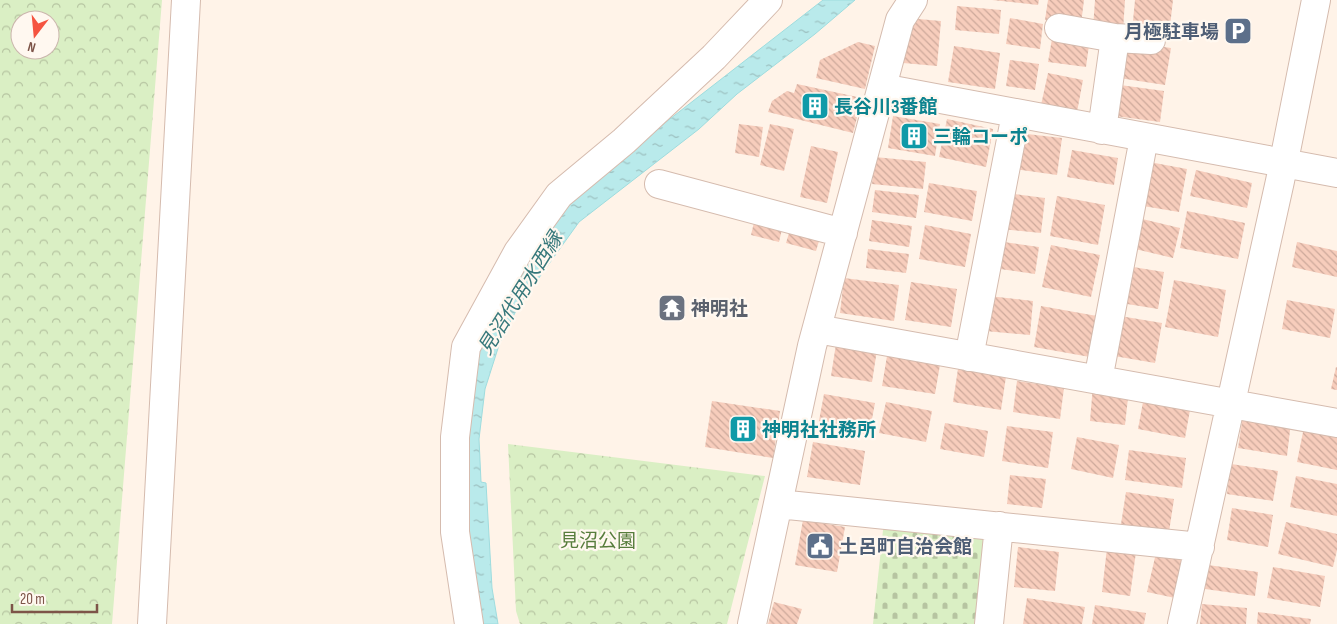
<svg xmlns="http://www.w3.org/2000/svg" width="1337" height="624" viewBox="0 0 1337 624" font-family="'Sofia Sans Condensed','Noto Sans JP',sans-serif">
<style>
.cemetery{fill:url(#cemetery-stones)}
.park{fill:url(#park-crowns);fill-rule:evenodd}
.water{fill:url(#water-ripples);stroke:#9edcde}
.building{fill:url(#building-back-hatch)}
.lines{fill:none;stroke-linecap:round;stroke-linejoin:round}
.minor-casing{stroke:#d5bbae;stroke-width:30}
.minor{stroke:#fff;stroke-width:28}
.labels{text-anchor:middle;stroke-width:4.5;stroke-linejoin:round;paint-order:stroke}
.service-label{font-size:19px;font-weight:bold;fill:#4e5e75;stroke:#fff8f0;text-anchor:end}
.culture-label{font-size:19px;font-weight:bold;fill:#0d838f;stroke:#fff8f0;text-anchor:start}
.worship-label{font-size:19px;font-weight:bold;fill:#5b616d;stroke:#fff8f0;text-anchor:start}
.park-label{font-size:19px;fill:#577d3c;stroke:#fff8f0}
.water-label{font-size:20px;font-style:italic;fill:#36787b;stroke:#fff8f0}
</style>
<defs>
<pattern id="cemetery-stones" width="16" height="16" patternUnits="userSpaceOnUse" patternTransform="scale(1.25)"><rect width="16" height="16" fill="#daefc4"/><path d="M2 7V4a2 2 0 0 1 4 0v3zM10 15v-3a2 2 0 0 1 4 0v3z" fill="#b6c4a1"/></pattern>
<pattern id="park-crowns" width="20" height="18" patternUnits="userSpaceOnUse" patternTransform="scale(1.25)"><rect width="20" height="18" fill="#daefc4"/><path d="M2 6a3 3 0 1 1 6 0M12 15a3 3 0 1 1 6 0" fill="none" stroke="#b6c4a1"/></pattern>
<pattern id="water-ripples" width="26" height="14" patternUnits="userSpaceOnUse" patternTransform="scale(1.25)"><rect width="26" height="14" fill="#b9eaeb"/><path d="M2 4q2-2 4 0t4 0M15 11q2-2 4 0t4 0" fill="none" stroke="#9cc0c0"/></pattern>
<pattern id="building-back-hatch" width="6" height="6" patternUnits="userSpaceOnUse" patternTransform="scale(1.25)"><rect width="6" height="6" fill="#f7cdbc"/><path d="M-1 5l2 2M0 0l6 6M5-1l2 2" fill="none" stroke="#cda99b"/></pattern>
</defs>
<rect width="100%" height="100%" fill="#fff3e8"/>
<!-- cemetery -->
<path class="cemetery" d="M884,521L987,533L979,624H873Z"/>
<!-- park -->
<path class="park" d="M0,0H162L112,624H0ZM20,20H50V50H20Z
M508,444L765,476L727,624H520L516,611Z"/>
<!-- water -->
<path class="water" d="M823,0H855L815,34L737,94L699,129L579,222L518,307L500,342L485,389L479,439L481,482L486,483L492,588L498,624H478L460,446L473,358L506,288L568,205L630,150Z"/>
<!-- building -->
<path class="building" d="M992,0H1039L1038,5Z
M1048,0H1084L1081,24L1045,20Z
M1095,0H1125L1123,31L1093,28Z
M1135,0H1173L1169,35L1132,31Z
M957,6L1001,10L999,34L955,30Z
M907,18L941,21L937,66L903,63Z
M1010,18L1043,24L1040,49L1006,44Z
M1053,33L1090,38L1086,67L1048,62Z
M1124,41L1171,48L1165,85L1119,78Z
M858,42L875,46L865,89L816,78L820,60Z
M954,46L1000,53L995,89L948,82Z
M1010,60L1039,64L1035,90L1006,86Z
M1048,73L1083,80L1077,112L1041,105Z
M797,84L862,98L853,133L768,112L772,101L787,91L794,93Z
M1120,85L1164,91L1160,122L1115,116Z
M893,116L940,124L935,156L888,148Z
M947,119L993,129L986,167L939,157Z
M739,124L763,127L759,157L735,153Z
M770,124L794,129L784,171L760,165Z
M1018,133L1062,138L1057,175L1014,169Z
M811,146L838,152L827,203L800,197Z
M1072,150L1118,158L1114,185L1067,177Z
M875,157L926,162L923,189L872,184Z
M1144,161L1187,169L1179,212L1137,205Z
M1196,170L1252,183L1247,208L1190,196Z
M929,183L977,191L972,221L924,212Z
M875,190L919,195L916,218L872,212Z
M1007,193L1045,198L1041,233L1002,229Z
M1057,196L1105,205L1098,245L1050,236Z
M1187,211L1245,223L1238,259L1180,248Z
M755,218L783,225L779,242L751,235Z
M1138,218L1180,228L1173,258L1131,248Z
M872,220L912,226L909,247L869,241Z
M792,223L822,231L816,251L786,243Z
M925,225L971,234L965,267L919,259Z
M997,241L1039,247L1035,274L993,268Z
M1297,242L1337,251V277L1292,267Z
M1051,245L1100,255L1091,297L1042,287Z
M868,249L909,254L906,273L866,268Z
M1127,266L1164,272L1158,309L1121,303Z
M844,278L899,285L894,321L840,313Z
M1174,280L1226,290L1218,337L1165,327Z
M911,282L957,289L951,327L905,320Z
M989,296L1033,301L1030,335L985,331Z
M1287,300L1335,309L1330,338L1282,329Z
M1041,306L1097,316L1090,357L1034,347Z
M1120,316L1162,323L1155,363L1114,356Z
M836,344L877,350L872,382L831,376Z
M888,350L941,359L935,394L882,386Z
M959,362L1007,370L1001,410L953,402Z
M1336,367H1337V390L1331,389Z
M1017,381L1064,388L1060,419L1013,412Z
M1093,385L1129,389L1125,425L1090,421Z
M824,394L875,403L869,435L818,426Z
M712,401L780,411L773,458L705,447Z
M886,402L932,411L926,442L879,433Z
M1143,402L1190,410L1185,438L1138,429Z
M1243,415L1291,422L1287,456L1238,448Z
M945,423L988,431L984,457L940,449Z
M1007,426L1053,432L1048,468L1002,461Z
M1304,427L1337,434V470L1297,462Z
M1077,437L1119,445L1113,478L1071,469Z
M813,442L865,451L860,485L807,477Z
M1129,450L1186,458L1182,488L1125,480Z
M1231,464L1278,471L1273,501L1227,494Z
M1010,475L1046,479L1042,508L1007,504Z
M1296,476L1337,484V516L1290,507Z
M1126,492L1174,499L1169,532L1121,524Z
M1232,508L1273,515L1268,547L1227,540Z
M803,520L845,527L837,572L795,565Z
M1286,522L1337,534V550L1333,567L1278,554Z
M1018,547L1059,552L1055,591L1014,587Z
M1107,548L1136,552L1130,596L1102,592Z
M1156,553L1184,559L1175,598L1147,592Z
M1208,565L1258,572L1255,596L1205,589Z
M1273,567L1325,576L1320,607L1267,598Z
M1027,598L1085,607L1082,624H1023Z
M774,602L802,609L797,624H768Z
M1202,604L1247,608L1246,624H1200Z
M1095,605L1146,613L1144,624H1092Z
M1258,612L1311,619L1310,624H1257Z"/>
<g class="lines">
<defs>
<path id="minor" d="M1059,28L1115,38L1151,40
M882,88L1337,173
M1102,130L1115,38
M659,184L843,233
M817,329L1337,423
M969,357L1016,114
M1098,380L1144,138
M778,504L1200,547
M152,624L186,0
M469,624L455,532V437L466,347L518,252L559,195L624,141L714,57L768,0
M752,624L812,346L900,20L913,0
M989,624L999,526
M1182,624L1280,181L1316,0"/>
</defs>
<!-- minor casing -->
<use href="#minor" class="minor-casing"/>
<!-- minor -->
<use href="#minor" class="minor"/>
</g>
<!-- icons -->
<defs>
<symbol id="parking-square" viewBox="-11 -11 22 22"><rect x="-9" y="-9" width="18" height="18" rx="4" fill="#5c6f8a" stroke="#fff8f0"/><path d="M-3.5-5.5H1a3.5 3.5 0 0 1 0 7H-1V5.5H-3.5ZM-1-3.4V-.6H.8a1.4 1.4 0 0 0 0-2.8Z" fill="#fff"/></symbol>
<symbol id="building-square" viewBox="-11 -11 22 22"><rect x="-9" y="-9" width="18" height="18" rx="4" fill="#0f9aa8" stroke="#fff8f0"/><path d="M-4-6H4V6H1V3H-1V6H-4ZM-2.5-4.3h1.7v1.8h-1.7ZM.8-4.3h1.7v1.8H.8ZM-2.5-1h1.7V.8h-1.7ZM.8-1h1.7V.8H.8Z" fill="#fff"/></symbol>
<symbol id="temple-square" viewBox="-11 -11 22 22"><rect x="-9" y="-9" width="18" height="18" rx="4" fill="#6b7280" stroke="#fff8f0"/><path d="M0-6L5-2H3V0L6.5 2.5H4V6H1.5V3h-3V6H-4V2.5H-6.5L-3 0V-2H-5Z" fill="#fff"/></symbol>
<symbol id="civic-square" viewBox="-11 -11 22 22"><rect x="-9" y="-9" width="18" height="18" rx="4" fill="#5c6f8a" stroke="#fff8f0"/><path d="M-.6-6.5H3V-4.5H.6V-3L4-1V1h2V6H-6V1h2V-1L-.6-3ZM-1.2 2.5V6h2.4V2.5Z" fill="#fff"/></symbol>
</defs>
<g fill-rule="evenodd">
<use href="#parking-square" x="1222" y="15" width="32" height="32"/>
<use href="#building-square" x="799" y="90" width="32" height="32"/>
<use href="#building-square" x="898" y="120" width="32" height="32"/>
<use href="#temple-square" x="656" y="292" width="32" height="32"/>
<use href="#building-square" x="727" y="413" width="32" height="32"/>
<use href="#civic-square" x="804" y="530" width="32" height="32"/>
</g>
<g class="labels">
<!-- service labels -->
<g class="service-label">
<text x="1219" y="38">月極駐車場</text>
<text x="839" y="553" text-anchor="start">土呂町自治会館</text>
</g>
<!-- culture labels -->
<g class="culture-label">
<text x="834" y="113">長谷川3番館</text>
<text x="933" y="143">三輪コーポ</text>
<text x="762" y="436">神明社社務所</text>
</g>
<!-- worship labels -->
<g class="worship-label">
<text x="691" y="315">神明社</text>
</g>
<!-- park labels -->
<g class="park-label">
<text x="598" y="547">見沼公園</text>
</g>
<!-- water labels -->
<g class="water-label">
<text transform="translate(520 293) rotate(-58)" y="7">見沼代用水西縁</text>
</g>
</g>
<!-- north arrow -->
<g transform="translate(35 35) rotate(196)"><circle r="24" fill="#fff8f0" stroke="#cbb6ad"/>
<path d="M0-4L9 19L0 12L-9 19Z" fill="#f55440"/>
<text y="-8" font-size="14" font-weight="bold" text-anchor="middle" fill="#7d5448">N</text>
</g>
<!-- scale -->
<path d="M12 604v8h85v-8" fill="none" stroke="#7d5448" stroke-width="2.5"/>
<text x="20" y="604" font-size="15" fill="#7d5448" stroke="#fff8f0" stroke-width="4" paint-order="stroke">20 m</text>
</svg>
